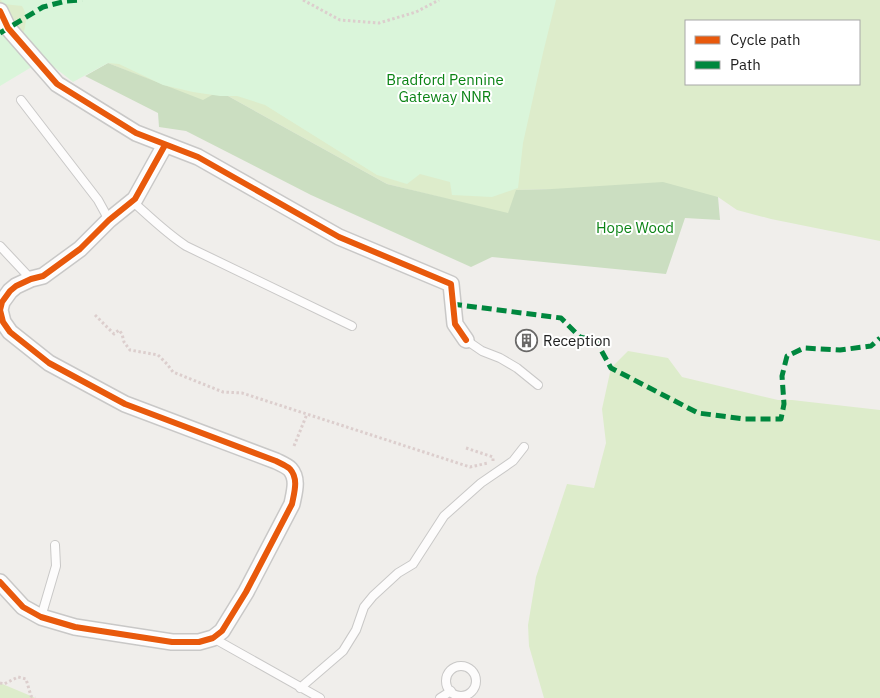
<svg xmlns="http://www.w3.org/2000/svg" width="880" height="698" viewBox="0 0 880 698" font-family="'IBM Plex Sans',sans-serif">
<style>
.grass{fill:#ddeccb;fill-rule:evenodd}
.forest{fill:#cbdec1}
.park{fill:#daf5da}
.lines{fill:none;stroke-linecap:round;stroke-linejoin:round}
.lane-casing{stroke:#c9c8c7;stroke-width:10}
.street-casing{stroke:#c9c8c7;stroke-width:18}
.path{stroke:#dccecd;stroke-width:3;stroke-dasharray:2.5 2.5;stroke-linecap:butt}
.lane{stroke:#fdfcfc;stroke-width:8}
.street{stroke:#fdfcfc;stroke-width:15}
.quiet{stroke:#00873e;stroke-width:5;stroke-dasharray:10 5;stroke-linecap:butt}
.cycleway-casing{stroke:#fff;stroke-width:9}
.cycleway{stroke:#e8590c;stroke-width:6}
.labels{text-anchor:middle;stroke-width:4;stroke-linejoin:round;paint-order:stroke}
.park-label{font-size:15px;fill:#0c8416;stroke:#fff}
.poi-label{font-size:15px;fill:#222;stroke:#fff;text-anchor:start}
</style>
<rect width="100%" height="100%" fill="#f0eeeb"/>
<!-- grass -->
<path class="grass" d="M0,0H880V241L771,219L737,210L718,197L552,189L517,190L508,214L387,184L219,91L203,101L108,63L0,59ZM686,21H859V84H686Z
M628,351L668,358L682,377L778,400H792L880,410V698H544L529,646L528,625L536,577L567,484L594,488L606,443L602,409L611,368Z
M0,683L31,696L35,698H0Z"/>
<!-- forest -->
<path class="forest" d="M108,63L203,100L219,91L387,184L508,213L516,190L552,189L663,182L718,197L720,220L685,218L666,274L492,257L471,267L311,195L186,131L159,127L158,113L85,76Z"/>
<!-- park -->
<path class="park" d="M1,0H556L543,53L523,143L518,188L492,197L452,195L450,182L420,174L407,184L377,175L265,105L237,96H220L193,92L163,85L119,64L108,63L73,82L35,52L23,35C26,24 28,15 22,6L3,4Z
M0,24L35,65L0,86Z"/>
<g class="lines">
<defs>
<path id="lane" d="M21,100L98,200L109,220
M132,201C150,217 166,233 186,246L352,326
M0,246L31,279
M466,340L482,351L500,358L517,368L538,385
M41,617L56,566L55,545
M213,638L320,698
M446 681a15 15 0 1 1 30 0a15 15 0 1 1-30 0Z
M300,688L343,651L356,630L364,607L373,596L398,573L413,564L444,516L481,483L513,461L524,447
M440,698L451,691"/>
<path id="street" d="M0,11L8,28L57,84L136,133L198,157L339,237L451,284L455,324L466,340
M0,582L23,607L41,617L75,627L172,642H199L213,638L222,631L246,592L292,504C294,493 299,479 290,469C287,466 280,463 276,461L125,404L49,363L10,332L3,322L0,310L2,302L10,291L16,286L31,279L43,276L80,249L109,220L135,199L165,145"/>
</defs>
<!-- lane casing -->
<use href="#lane" class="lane-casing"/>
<!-- street casing -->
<use href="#street" class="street-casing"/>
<!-- path -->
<path class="path" d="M303,0L340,20L379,23L416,12L439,0
M95,315L114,334L119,330L122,334L124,342L130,350L158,355L167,364L173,372L223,392L242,393L470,467L488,463
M294,446L307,414
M466,448L493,457V462
M0,683L4,684L18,677L26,679L31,696L35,698"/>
<!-- lane -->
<use href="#lane" class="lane"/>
<!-- street -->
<use href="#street" class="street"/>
<!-- quiet -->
<path class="quiet" d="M0,33L43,7L66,1L82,0
M452,304L561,318L580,337L596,341L611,368L698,413L745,419H781L784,404L782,376L787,356L804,348L840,350L871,346L880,338"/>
<defs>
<path id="cycleway" d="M0,11L8,28L57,84L136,133L198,157L339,237L451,284L455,324L466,340
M0,582L23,607L41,617L75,627L172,642H199L213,638L222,631L246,592L292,504C294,493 299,479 290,469C287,466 280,463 276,461L125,404L49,363L10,332L3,322L0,310L2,302L10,291L16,286L31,279L43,276L80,249L109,220L135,199L165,145"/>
</defs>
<!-- cycleway casing -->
<use href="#cycleway" class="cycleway-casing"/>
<!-- cycleway -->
<use href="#cycleway" class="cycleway"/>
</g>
<!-- icons -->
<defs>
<symbol id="building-ring" viewBox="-11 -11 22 22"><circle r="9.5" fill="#fff" stroke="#6a6968" stroke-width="1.5"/><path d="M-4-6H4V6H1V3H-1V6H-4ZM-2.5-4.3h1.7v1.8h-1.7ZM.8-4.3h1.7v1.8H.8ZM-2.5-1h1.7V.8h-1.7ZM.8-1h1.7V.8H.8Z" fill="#6a6968"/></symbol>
</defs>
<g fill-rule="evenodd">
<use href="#building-ring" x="514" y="328" width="25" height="25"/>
</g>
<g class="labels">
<!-- park labels -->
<g class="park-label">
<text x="445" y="85">Bradford Pennine<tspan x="445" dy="17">Gateway NNR</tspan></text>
<text x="635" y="233">Hope Wood</text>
</g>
<!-- poi labels -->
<g class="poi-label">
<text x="543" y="346">Reception</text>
</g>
</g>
<!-- legend -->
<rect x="685" y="20" width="175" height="65" fill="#ffffff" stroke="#a7a7a7"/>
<rect x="695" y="36" width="25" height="8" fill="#e8590c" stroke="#a7a7a7"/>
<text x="730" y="45" font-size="15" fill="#222222">Cycle path</text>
<rect x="695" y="61" width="25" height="8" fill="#00873e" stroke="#a7a7a7"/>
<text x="730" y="70" font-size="15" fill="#222222">Path</text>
</svg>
